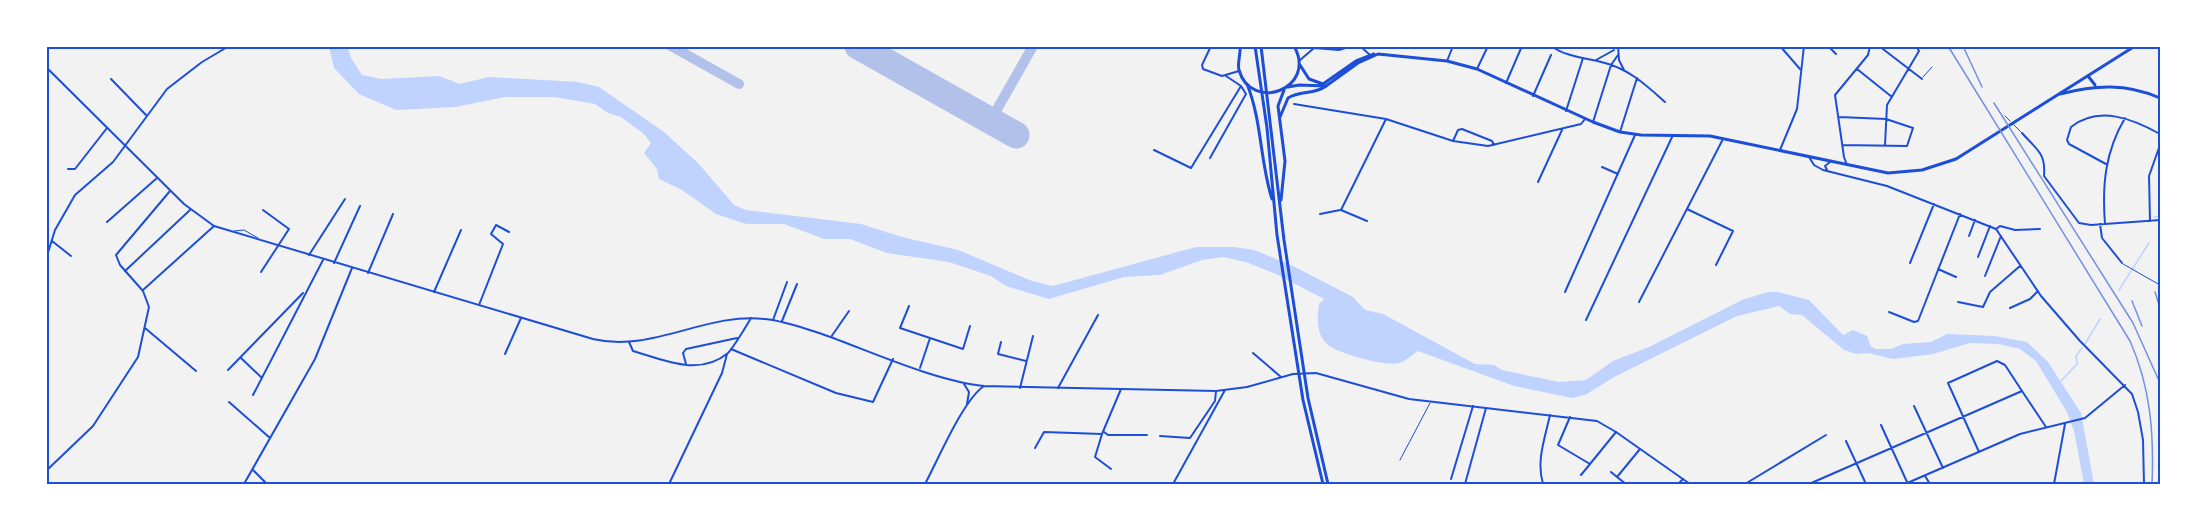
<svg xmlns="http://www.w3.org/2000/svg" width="2207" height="531" viewBox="0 0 2207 531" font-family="'PT Serif',serif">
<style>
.water{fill:#bfd3fe}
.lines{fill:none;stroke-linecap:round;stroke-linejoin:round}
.stream{stroke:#bfd3fe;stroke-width:1.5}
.taxiway{stroke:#b2c1ea;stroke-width:10}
.runway{stroke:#b2c1ea;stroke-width:27}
.service{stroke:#1d4ed8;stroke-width:1}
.minor{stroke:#1d4ed8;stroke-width:2}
.tertiary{stroke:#1d4ed8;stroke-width:2}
.secondary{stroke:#1d4ed8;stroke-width:3}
.primary{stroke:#1d4ed8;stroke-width:3}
.trunk{stroke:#1d4ed8;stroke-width:3}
.rail{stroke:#7290e2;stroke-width:1.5}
.neatline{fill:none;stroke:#1d4ed8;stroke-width:2}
</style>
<rect width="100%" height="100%" fill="#f2f2f2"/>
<!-- water -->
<path class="water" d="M329,47H348L351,58L362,75L382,79L439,76L460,84L489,77L578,82L599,87L664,132L699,164L734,205L746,210L861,224L902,237L958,250L1032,281L1053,286L1196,247H1235L1254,250L1293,266L1353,297L1365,310L1383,314L1475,364L1494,365L1502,370L1559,382L1586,380L1613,361L1649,347L1742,300L1768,292H1778L1809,300L1843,335L1853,330L1867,336L1871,347L1876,349H1891L1903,344L1931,342L1947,334L1995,336L2027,342L2048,362L2081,413L2094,484H2084L2074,431L2067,412L2036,361L2020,349L1998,344L1970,343L1933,354L1910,357L1893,359L1868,353L1856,354L1844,350L1802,315L1790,314L1779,306L1737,316L1616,376L1585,395L1572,398L1514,386L1418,351C1413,354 1405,362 1399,363C1386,367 1336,353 1327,344C1316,334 1317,317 1319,304L1324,299L1276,274L1246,262L1223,257L1202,260L1160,275L1124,277L1049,299L1006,286L991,276L949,262L887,253L850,239H824L784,224H746L716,214L682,190L659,179L657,169L644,153L651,143L644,134L621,117L608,113L595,104L555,97H505L455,107L396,110L359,94L334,68Z"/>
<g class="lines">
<!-- stream -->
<path class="stream" d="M2154,217L2160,216
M2119,290L2149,243
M2085,344L2100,319
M2061,381L2077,364L2076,356L2082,348"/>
<!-- taxiway -->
<path class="taxiway" d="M671,46L739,84
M972,110L986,115L996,111L1033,46"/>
<!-- runway -->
<path class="runway" d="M858,46L1016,135"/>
<!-- service -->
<path class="service" d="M1923,77L1932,67
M2005,116L2010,121
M2013,124L2021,132
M234,231L244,230L258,238
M2123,264L2160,285
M1400,460L1430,403"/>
<!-- minor -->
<path class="minor" d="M1211,46L1202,65L1203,69L1222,76L1239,71
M1360,46L1370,55
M1551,46C1566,57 1587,58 1605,63C1629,69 1647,86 1665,102
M1618,46L1619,60L1624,70
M1780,46L1800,69
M1828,46L1836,54
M1879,46L1922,79
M1596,60L1614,50
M1299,61L1314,48L1339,50L1352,46
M1447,61L1453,46
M1477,69L1488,46
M1857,69L1892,97
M111,79L146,115
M1506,83L1522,46
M1533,96L1551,55
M1294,104L1386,119L1453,141L1488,146L1581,124L1585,119
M1566,111L1583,58
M1839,117L1886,119L1913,128L1907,146L1842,145
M1593,122L1611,65L1618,55
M1620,132L1637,78
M2022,133C2037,150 2046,153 2044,176L2079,223L2091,225L2160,220
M1453,141L1458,130L1462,129L1492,141L1494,145
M1885,145L1887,105L1919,51L1916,46
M1154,150L1191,168L1241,86L1226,76
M1780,150L1797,109L1804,46
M1809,157L1814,165L1823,170L1887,186L1996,229L2041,296L2080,341L2132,394L2138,412L2143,440L2144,484
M1210,158L1246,94L1241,86
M2106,164L2069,144L2067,140L2071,127C2099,105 2133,119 2160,134
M1847,165L1844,157L1835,95L1868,55L1870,46
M1602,167L1618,174
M68,169H75L107,128
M1827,170L1825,166L1830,162
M1538,182L1562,130
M1687,209L1733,231L1716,265
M1320,214L1340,210
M1367,221L1341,210L1386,119
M2150,221L2149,176L2160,145
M107,222L157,178
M2100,224L2102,238L2122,263
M2105,224C2102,185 2105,152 2125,118
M1996,229L2000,226L2015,230L2040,229
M1969,236L1975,220
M52,241L71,256
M309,255L345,199
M1978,257L1990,226
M46,259L55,230L75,195L113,162L167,89L202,62L229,46
M334,263L360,206
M1910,263L1934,204
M1938,269L1956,277
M125,271L190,210
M261,272L289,229L263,210
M368,273L393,214
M1985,276L2001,236
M143,290L214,226
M434,292L461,230
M1565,292L1635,135
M1639,302L1723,139
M1958,302L1983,307L1990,292L2020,266
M479,305L503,244L491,234L496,225L509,232
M909,306L900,328L930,338L920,368
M2010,308L2030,299L2038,291
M1889,312L1914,322L1918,321L1960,214
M773,320L787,282
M1586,320L1673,135
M782,321L797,284
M145,328L196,371
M831,337L849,311
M930,338L963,349L970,326
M629,342L633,351C664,360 699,377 728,353C733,348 747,325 751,318
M1001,342L998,354L1026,361
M731,349L836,393L873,402L893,359
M1253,353L1281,377
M505,354L521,318
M241,358L262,378
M686,364L683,353L686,349L737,338
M228,370L303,293
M1020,388L1033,336
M1058,388L1098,315
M253,395L323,260
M229,402L270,438
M1914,406L1943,468
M1570,417L1558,445L1590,464L1616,432
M1881,425L1907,482
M1104,432L1108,435H1147
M1102,434L1095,457L1111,469
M1160,436L1190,438L1215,401L1216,391
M1846,441L1866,484
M1035,448L1044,432L1102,434L1121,389
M1979,452L1948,383L1997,361L2005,365L2022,391
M253,470L267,484
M46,471L93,426L138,357L149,307L143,291L120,265L116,255L170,191
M1611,472L1617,477
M1581,475L1590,464
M1925,476L1930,484
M1451,479L1473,406
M244,484L315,359L352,268
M669,484L722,373L727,354
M1173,484L1225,390
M1465,484L1486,408
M1543,484C1536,461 1545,438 1550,415
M1626,484L1617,477L1640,449
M1678,484L1683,479
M1745,484L1826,435
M1809,484L2022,391L2046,427
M1905,484L2020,434L2085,418L2125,385
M2054,484L2065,424"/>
<!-- tertiary -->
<path class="tertiary" d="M46,67L184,204L214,226L593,339C652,353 706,312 765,319C785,321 803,328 822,334C870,351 935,381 984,386L1216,391L1247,387L1293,374L1316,373L1409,399L1597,421L1616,432L1690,484
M964,384L969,392L967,404
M925,484C938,460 963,400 984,386"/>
<!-- secondary -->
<path class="secondary" d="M2088,76L2095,85
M2060,94C2095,85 2126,83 2160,98"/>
<!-- primary -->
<path class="primary" d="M1240,46C1241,54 1237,63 1239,70C1251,113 1318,89 1294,46
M1300,65L1309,79L1323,84L1356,61L1374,54
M1288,87L1299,85L1326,86L1358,63L1378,54L1447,61L1477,69L1593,122L1620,132L1641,135L1710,136L1888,173L1922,170L1956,159L2135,46"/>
<!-- trunk -->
<path class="trunk" d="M1255,46L1267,128L1277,235L1303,400L1323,484
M1261,46L1284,240L1308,398L1328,484
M1247,84C1262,121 1260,162 1272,199
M1280,117L1288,98C1300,90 1314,95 1326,86
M1281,200L1285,161L1278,106L1284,90"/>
<!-- rail -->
<path class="rail" d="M1948,46L2130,341C2151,388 2154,435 2152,484
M1963,46L1982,87
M1994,103L2133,323L2160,383
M2155,292L2160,308
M2132,301L2142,326"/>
</g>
<!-- border -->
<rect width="2207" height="531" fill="none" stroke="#ffffff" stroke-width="96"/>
<rect x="48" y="48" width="2111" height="435" class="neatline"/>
</svg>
